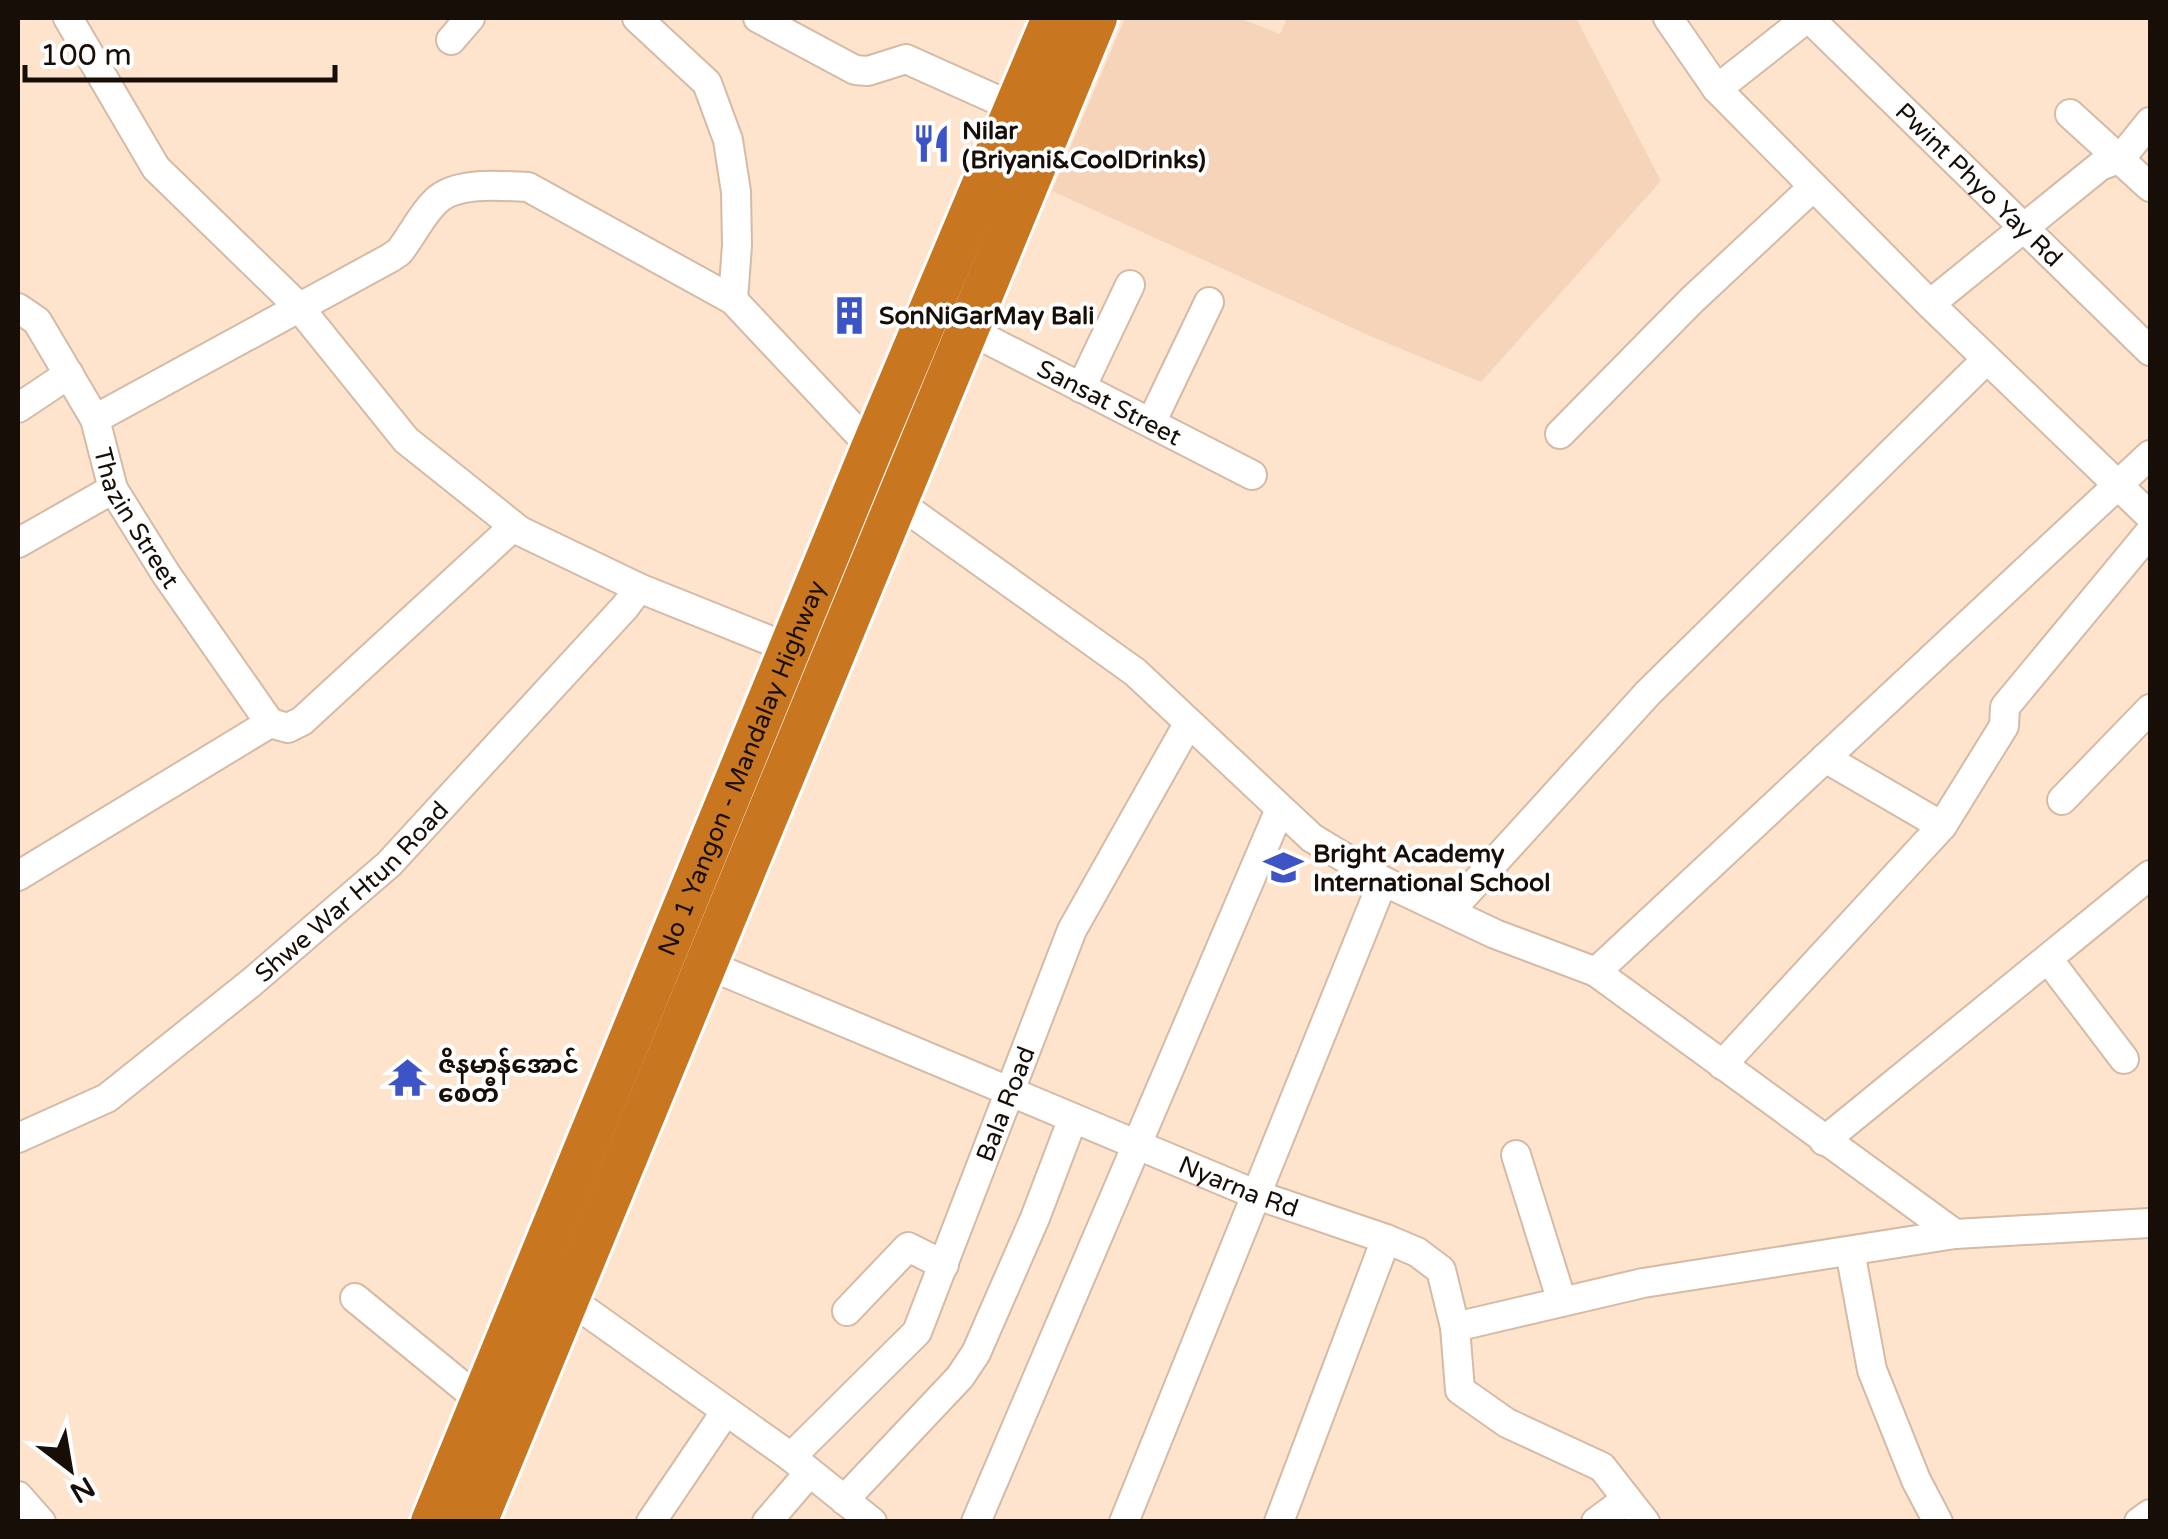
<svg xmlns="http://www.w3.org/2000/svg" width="2168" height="1539" viewBox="0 0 2168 1539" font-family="'Varela Round','Noto Sans Myanmar',sans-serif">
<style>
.built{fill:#f5d4ba}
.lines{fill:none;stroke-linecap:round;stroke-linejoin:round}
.minor-casing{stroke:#d5baa6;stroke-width:32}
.highway-casing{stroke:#fff;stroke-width:48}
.minor{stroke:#fff;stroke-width:28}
.highway{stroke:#c97621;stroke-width:42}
.labels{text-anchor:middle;stroke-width:8;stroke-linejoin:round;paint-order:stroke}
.poi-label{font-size:25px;font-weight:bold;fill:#170e07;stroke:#fff;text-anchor:start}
.street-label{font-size:25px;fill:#170e07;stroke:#fff}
</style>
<rect width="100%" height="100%" fill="#fee3cd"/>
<!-- built -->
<path class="built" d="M1125,18H1239L1280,34L1287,18H1576L1661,181L1481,382L1377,339L1052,191Z"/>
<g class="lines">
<defs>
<g id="minor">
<path d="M68,18L156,168L298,306L406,440L520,531L639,588L791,649"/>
<path d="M637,18L707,83L728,140L736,192L737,245L733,300"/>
<path d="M758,18L855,70L868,71L906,59L1015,108"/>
<path d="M1668,18L1717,89L1930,304L2150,516"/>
<path id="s1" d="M1809,18L2150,351"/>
<path d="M451,40L470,18"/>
<path d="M1717,89L1807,18"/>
<path d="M2070,114L2150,187"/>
<path d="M1930,304L2100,166L2121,158L2150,122"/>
<path id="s2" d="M18,308L37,321L95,419L113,489L166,574L270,723"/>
<path id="s3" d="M967,329L1252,475"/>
<path d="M1081,388L1130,285"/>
<path d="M18,408L69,374"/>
<path d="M95,419L390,258L399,252C412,236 421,215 436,201C456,181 502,186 528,187L733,300L872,448"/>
<path d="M1151,423L1209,302"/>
<path d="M1560,434L1692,300L1813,187"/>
<path d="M896,501L1135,672L1312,838L1383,881L1495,934L1596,972L1955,1234"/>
<path d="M18,543L113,489"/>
<path d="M1825,758L1942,826"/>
<path d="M2062,800L2150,709"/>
<path d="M18,876L270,723L288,728L302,721L513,527"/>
<path d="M1449,912L1648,693L1987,359"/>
<path d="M2048,959L2124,1059"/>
<path id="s4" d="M708,965L1257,1195L1386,1239L1417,1252L1441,1270L1455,1327L1460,1390L1507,1423L1602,1467L1645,1522"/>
<path d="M1596,972L2150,455"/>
<path d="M1722,1065L1942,826L2004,726L2005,707L2150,532"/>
<path id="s5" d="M18,1138L107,1098L252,982L389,864L625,607L639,588"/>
<path d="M1824,1141L2150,875"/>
<path d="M1516,1155L1562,1302"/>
<path d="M1850,1251L1872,1370L1916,1480L1938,1522"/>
<path d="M555,1289L791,1457L872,1522"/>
<path d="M355,1298L482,1402"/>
<path d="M847,1311L908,1247L944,1265"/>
<path d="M1455,1327L1643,1283L1955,1234L2150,1223"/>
<path id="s6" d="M791,1457L917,1332L1072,930L1188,724"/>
<path d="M18,1496L41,1522"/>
<path d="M844,1500L960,1377L976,1353L1035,1218L1073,1118"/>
<path d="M651,1522L726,1411"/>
<path d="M767,1522L809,1473"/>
<path d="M976,1522L1280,809"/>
<path d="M1124,1522L1383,881"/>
<path d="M1279,1522L1386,1239"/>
<path d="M1596,1522L1627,1499"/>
<path d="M2139,1522L2150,1514"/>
</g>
<g id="highway">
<path id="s7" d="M432,1522L872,448L1053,18"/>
<path d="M476,1522L1096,18"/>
</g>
</defs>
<!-- minor casing -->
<use href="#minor" class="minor-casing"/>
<!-- highway casing -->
<use href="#highway" class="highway-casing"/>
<!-- minor -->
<use href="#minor" class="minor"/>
<!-- highway -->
<use href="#highway" class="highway"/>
</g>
<!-- icons -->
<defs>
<symbol id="restaurant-bare" viewBox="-9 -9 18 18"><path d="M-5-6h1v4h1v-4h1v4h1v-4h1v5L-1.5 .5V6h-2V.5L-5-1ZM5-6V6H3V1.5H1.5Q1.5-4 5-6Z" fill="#3d54c6" stroke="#fff" stroke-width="2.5" paint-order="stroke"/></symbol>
<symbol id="building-bare" viewBox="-9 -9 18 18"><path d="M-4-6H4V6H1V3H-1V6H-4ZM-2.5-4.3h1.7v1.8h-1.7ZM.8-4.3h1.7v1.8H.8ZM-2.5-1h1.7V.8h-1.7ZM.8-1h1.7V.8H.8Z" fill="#3d54c6" stroke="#fff" stroke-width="2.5" paint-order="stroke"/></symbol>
<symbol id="school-bare" viewBox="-9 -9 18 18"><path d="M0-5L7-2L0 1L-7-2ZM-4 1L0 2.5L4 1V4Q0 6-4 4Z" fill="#3d54c6" stroke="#fff" stroke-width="2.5" paint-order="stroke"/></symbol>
<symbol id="temple-bare" viewBox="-9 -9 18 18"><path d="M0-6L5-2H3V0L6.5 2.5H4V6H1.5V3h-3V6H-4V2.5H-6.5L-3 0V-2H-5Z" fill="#3d54c6" stroke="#fff" stroke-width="2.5" paint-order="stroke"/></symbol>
</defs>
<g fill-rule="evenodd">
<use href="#restaurant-bare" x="904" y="116" width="55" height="55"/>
<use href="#building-bare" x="822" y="288" width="55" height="55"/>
<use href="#school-bare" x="1256" y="840" width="55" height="55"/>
<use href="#temple-bare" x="380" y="1050" width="55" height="55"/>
</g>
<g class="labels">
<!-- poi labels -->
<g class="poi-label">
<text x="962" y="139">Nilar<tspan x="962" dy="29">(Briyani&amp;CoolDrinks)</tspan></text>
<text x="879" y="324">SonNiGarMay Bali</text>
<text x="1313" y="862">Bright Academy<tspan x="1313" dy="29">International School</tspan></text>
<text x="438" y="1073">ဇိနမာန်အောင်<tspan x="438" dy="29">စေတီ</tspan></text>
</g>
<!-- street labels -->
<g class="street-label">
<text dy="9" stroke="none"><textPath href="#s1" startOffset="238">Pwint Phyo Yay Rd</textPath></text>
<text dy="9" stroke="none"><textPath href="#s3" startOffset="160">Sansat Street</textPath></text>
<text dy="9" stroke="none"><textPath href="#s2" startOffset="245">Thazin Street</textPath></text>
<text dy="9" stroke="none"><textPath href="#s7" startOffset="815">No 1 Yangon - Mandalay Highway</textPath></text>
<text dy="9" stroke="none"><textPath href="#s5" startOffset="418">Shwe War Htun Road</textPath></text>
<text dy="9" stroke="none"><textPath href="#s6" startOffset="422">Bala Road</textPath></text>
<text dy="9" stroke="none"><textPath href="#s4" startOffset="575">Nyarna Rd</textPath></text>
</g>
</g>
<!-- border -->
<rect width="2168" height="1539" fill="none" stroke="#170e07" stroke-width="40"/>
<!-- north arrow -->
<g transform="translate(70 1469) rotate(149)" stroke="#ffffff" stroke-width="8" paint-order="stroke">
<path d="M0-8L18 38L0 25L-18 38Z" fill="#170e07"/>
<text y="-15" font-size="28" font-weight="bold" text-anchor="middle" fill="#170e07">N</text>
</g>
<!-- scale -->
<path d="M25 65v15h310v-15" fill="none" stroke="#170e07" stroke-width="5"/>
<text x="40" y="65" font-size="30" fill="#170e07" stroke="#ffffff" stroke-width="8" paint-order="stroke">100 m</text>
</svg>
